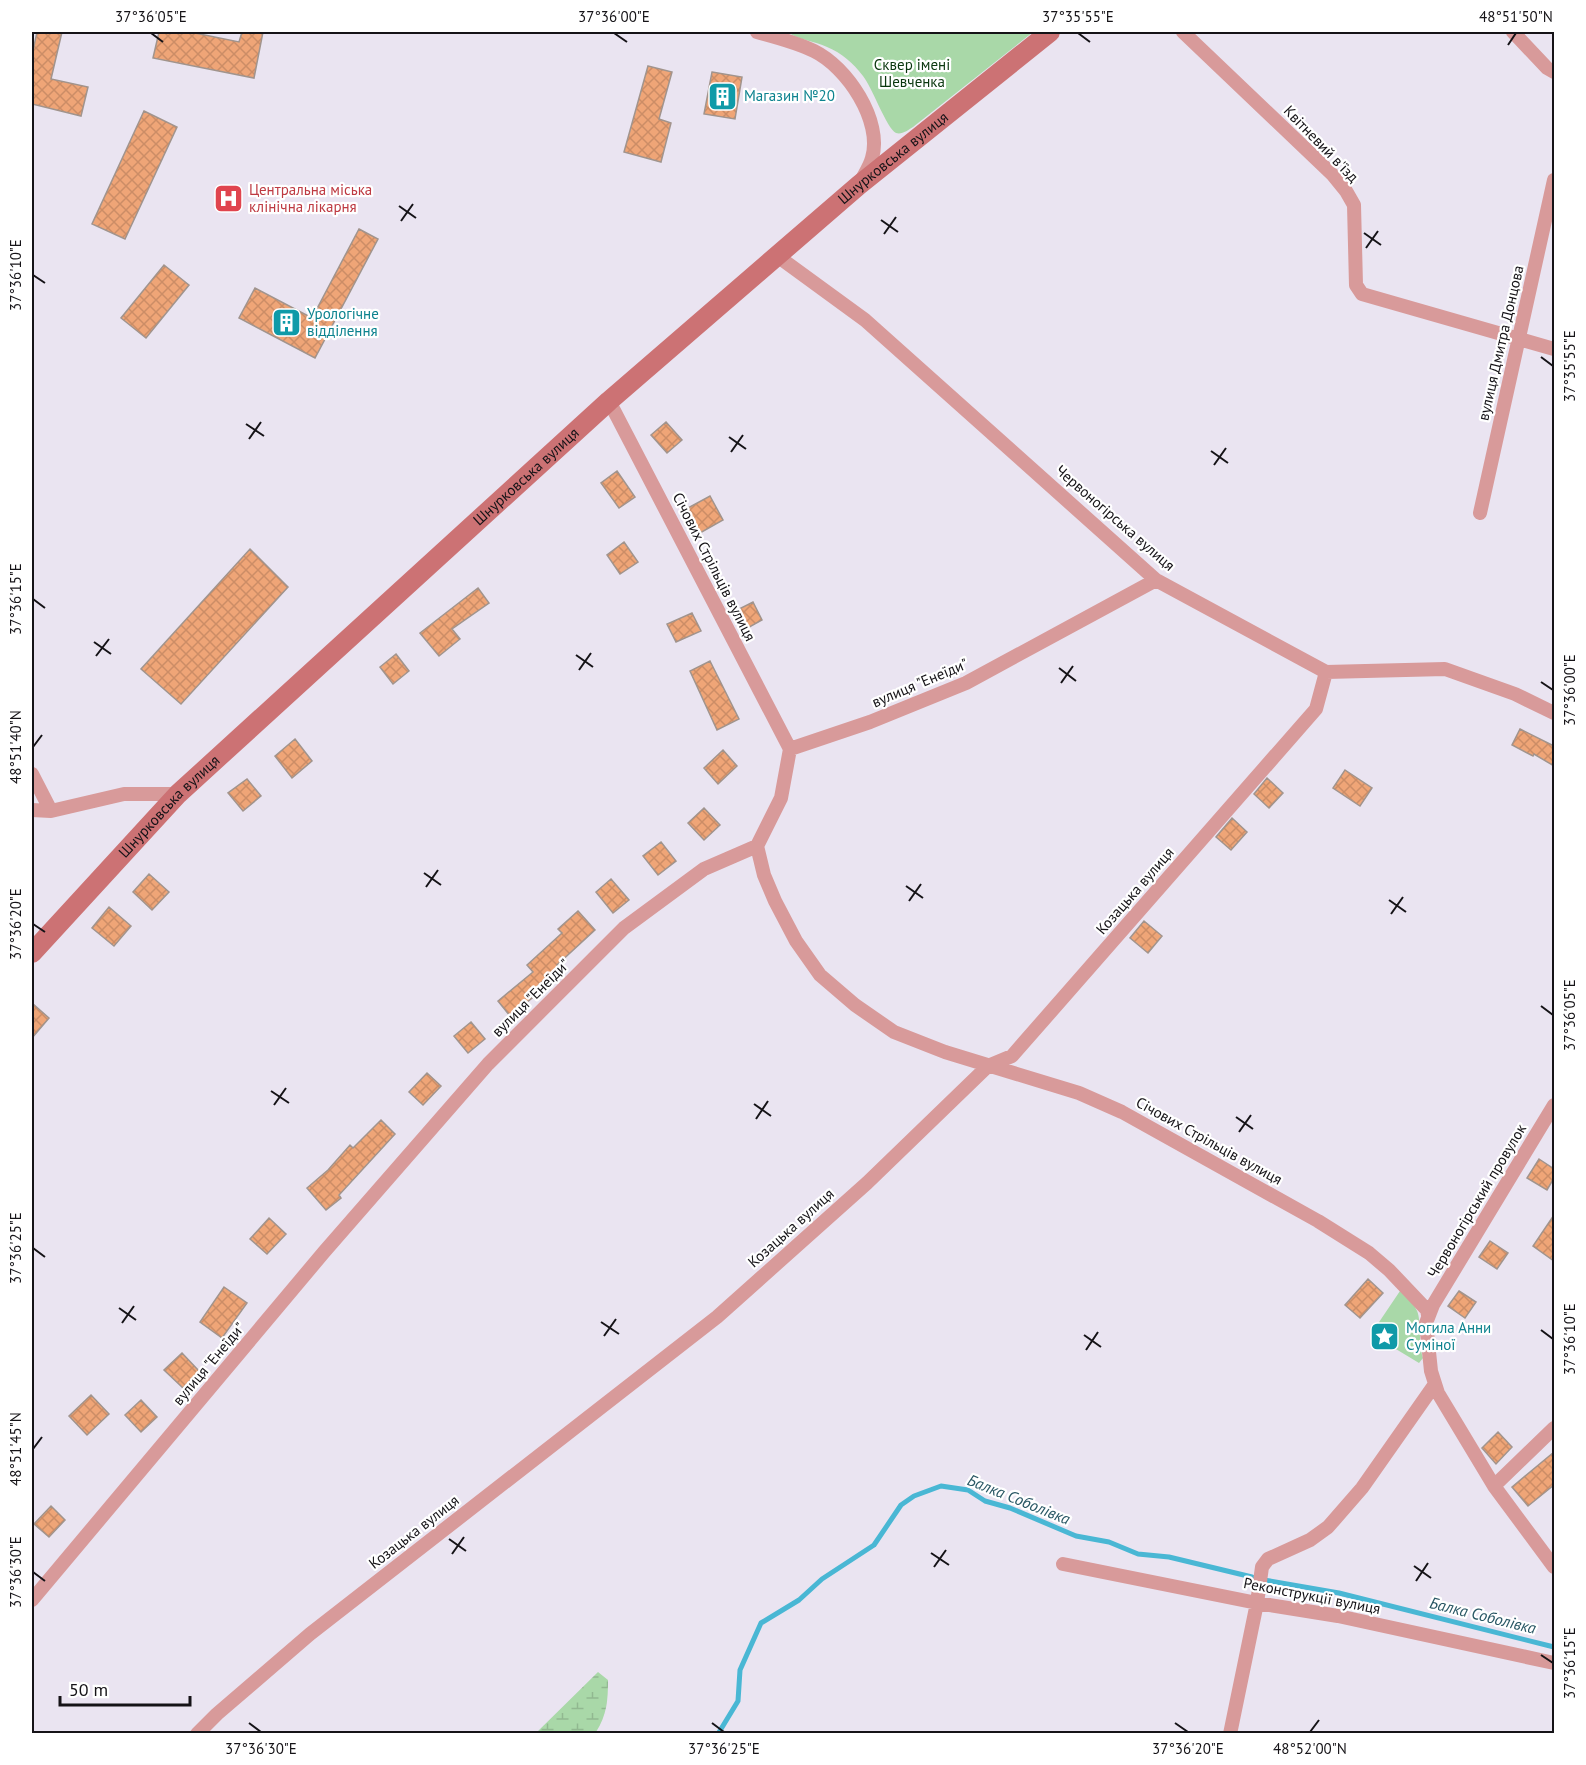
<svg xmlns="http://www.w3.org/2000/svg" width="1586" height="1765" viewBox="0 0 1586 1765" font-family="'PT Sans',sans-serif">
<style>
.green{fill:#a9d8a8}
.wetland{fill:url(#wetland-marsh)}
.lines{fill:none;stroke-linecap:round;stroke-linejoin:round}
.stream{stroke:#49b7d4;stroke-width:5}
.building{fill:url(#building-cross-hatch);stroke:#a1948d;stroke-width:1.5}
.street{stroke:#d89a9a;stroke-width:14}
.secondary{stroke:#cc7274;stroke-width:20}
.ticks{fill:none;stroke:#151317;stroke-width:2}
.labels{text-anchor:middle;stroke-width:4.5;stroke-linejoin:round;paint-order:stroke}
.park-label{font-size:15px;fill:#0b370f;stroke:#fff}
.culture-label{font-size:15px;fill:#0d838f;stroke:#fff;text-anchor:start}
.street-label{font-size:15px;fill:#151317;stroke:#fff}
.health-label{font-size:15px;fill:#be3a42;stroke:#fff;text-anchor:start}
.water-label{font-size:16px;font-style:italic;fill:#295764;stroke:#fff}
.neatline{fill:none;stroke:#151317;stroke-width:2}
.ticks-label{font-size:15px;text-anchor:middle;fill:#151317}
</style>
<defs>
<pattern id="wetland-marsh" width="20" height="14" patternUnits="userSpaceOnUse" patternTransform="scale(1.5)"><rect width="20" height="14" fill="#a9d8a8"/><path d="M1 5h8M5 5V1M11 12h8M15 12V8" fill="none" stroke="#91b890"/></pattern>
<pattern id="building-cross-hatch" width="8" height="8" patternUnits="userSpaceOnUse" patternTransform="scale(1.5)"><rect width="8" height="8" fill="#efa577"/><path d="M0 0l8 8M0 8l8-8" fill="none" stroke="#cc8d66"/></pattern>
</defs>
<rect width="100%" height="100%" fill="#eae4f1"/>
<!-- green -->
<path class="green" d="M788,32H1033L913,127C908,130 902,135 896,133C887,129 872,87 863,76C853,63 842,53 827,47C815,41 798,40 788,32Z
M1400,1291C1405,1296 1413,1302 1416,1309C1422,1318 1418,1343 1423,1358L1419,1363L1371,1334Z"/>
<!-- wetland -->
<path class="wetland" d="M598,1672L608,1680C608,1700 607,1715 596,1732L598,1733H536Z"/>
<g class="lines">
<!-- stream -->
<path class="stream" d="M1264,1580L1339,1593L1554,1647
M718,1734L738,1701L740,1670L761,1623L799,1600L822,1579L874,1545L901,1505L914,1496L941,1486L968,1490L985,1501L1010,1508L1076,1536L1109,1542L1138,1554L1169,1557L1252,1577"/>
</g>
<!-- building -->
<path class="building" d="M37,32H62L51,79L88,87L81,116L32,104V55Z
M159,32H190L239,42L242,32H263L254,78L153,58Z
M648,66L672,72L659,119L671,123L661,162L624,152Z
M712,72L742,77L735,119L704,114Z
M144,111L177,127L125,239L92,224Z
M359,229L378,239L315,358L239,318L255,288L312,318Z
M164,265L189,285L146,338L121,318Z
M666,422L682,440L667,453L651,435Z
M617,471L635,497L619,508L601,483Z
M710,496L723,520L700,533L686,509Z
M624,542L638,562L620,574L607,555Z
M250,549L288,587L181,704L141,669Z
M478,588L489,603L452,629L460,639L439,656L420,633Z
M753,602L762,620L744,630L735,611Z
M692,613L701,631L676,642L667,624Z
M396,654L409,671L393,684L380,667Z
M710,661L739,719L717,730L690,671Z
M1520,729L1554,746V766L1534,754L1533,756L1512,745Z
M295,739L312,761L292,778L275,756Z
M723,750L737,766L718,784L704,768Z
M1345,770L1372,788L1360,806L1333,788Z
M1267,778L1283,793L1269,808L1254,794Z
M247,779L261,796L243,811L228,793Z
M704,808L720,825L704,840L688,823Z
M1232,818L1247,832L1231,850L1216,837Z
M661,842L676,861L658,875L643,856Z
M149,874L169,892L152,910L133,892Z
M611,879L629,900L613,913L596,892Z
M109,907L131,926L114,946L92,928Z
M578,911L595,930L557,965L558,967L529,994L532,998L510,1016L498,1001L533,972L527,965L562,933L558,929Z
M1144,921L1162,936L1148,953L1130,938Z
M32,1003L49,1018L32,1038Z
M471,1022L485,1039L468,1053L454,1036Z
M427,1073L441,1086L423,1105L409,1092Z
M381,1120L395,1134L339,1195L341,1198L326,1210L307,1188L328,1170L350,1145L353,1148Z
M1539,1159L1554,1169V1178L1547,1190L1527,1178Z
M1554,1215V1261L1533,1246Z
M269,1218L286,1234L267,1254L250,1239Z
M1490,1241L1508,1253L1497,1269L1479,1257Z
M1368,1279L1383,1293L1360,1318L1345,1305Z
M224,1287L247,1303L222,1338L200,1322Z
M1459,1291L1476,1302L1465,1318L1448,1306Z
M182,1353L199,1371L183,1388L164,1370Z
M91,1395L109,1414L87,1435L69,1416Z
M141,1400L157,1417L141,1432L125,1415Z
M1498,1432L1512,1447L1496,1464L1482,1448Z
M1554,1452V1485L1528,1506L1512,1487Z
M51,1506L65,1520L49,1537L34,1524Z"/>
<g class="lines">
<!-- street -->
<path class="street" d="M757,32C775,37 796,42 814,51C847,67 883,121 872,158C870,166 865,173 862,179
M1183,32L1333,175L1346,191L1354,205L1356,285L1362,294L1554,349
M1513,32L1547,68L1554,72
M776,255L865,320L1156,580L1326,672L1445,669L1515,694L1554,713
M609,401L790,749
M1480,513L1554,180
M32,774L51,811
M32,810L51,811L124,794H178
M757,846L764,875L775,901L796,941L820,975L855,1005L894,1032L945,1052L1079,1093L1122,1112L1318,1221L1369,1253L1389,1270L1427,1310L1428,1315
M1554,1105L1433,1305L1426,1323L1431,1371L1438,1393L1494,1486L1554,1567
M1494,1486L1554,1428
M1063,1564L1257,1603L1338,1616L1554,1663
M32,1600L324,1252L488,1064L624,928L704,869L757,846L781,798L790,749L870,722L966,683L1156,580
M197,1734L217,1714L310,1634L717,1317L867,1183L988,1066L1012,1056L1316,709L1326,672
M1230,1734L1257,1603L1262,1567L1268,1559L1310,1540L1328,1527L1362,1488L1435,1384"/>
<!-- secondary -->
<path class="secondary" id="s1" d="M32,953L178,794L609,401L859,185L1050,32"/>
</g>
<!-- ticks -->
<path class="ticks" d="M151,33L163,42M614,33L627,42M1078,33L1090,42M1508,45L1516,33M399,206L416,218M881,220L898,232M401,221L413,204M1364,233L1381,245M884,234L896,217M1366,248L1378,231M33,275L45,283M1541,357L1553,366M246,424L264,436M729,437L746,449M249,439L261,422M1211,451L1228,463M731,452L743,435M1214,465L1226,448M33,599L45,608M94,642L111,654M576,655L593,667M96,656L109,639M1059,668L1076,681M579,670L591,653M1541,682L1553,690M1061,683L1073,666M33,747L42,735M424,873L441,885M906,886L923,898M426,887L438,870M1389,900L1406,912M909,901L921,884M1391,914L1403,897M33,924L45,932M1541,1006L1553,1015M271,1091L289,1103M754,1104L771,1116M274,1105L286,1088M1236,1117L1253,1129M756,1119L768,1101M1239,1132L1251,1115M33,1248L45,1257M119,1308L136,1320M601,1322L619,1334M122,1323L134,1306M1541,1330L1553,1339M1084,1335L1101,1347M604,1336L616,1319M1086,1350L1098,1332M33,1449L42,1437M449,1539L466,1551M931,1553L949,1565M452,1554L464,1537M1414,1566L1431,1578M934,1567L946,1550M33,1572L45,1581M1416,1581L1428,1563M1541,1655L1553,1663M249,1723L261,1732M712,1723L724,1732M1175,1723L1188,1732M1310,1732L1319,1720"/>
<!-- icons -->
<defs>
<symbol id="building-square" viewBox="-11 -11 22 22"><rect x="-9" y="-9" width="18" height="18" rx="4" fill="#0f9aa8" stroke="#fff"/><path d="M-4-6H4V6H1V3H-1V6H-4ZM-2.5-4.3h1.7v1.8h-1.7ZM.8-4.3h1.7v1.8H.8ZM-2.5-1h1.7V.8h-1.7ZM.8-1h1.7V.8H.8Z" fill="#fff"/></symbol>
<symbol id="hospital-square" viewBox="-11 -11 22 22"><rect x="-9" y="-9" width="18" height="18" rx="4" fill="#e0444e" stroke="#fff"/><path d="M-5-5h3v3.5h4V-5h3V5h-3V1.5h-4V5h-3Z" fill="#fff"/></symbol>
<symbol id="sight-square" viewBox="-11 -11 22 22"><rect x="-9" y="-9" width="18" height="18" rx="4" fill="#0f9aa8" stroke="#fff"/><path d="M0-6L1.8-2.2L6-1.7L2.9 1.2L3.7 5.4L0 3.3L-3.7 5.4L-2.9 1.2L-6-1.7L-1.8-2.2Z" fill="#fff"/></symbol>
</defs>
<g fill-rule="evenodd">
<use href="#building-square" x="706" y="80" width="33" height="33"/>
<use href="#hospital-square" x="212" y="182" width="33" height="33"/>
<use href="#building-square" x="270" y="306" width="33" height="33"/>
<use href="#sight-square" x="1368" y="1320" width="33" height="33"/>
</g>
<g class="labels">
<!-- park labels -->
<g class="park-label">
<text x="912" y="70">Сквер імені<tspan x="912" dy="17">Шевченка</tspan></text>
</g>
<!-- culture labels -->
<g class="culture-label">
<text x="744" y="101">Магазин №20</text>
<text x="307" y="319">Урологічне<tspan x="307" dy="17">відділення</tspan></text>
<text x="1406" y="1333">Могила Анни<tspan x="1406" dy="17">Суміної</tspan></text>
</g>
<!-- street labels -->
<g class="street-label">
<text transform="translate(1321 144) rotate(46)" y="5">Квітневий в'їзд</text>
<text dy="5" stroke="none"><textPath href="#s1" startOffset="1173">Шнурковська вулиця</textPath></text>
<text transform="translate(1501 343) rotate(-77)" y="5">вулиця Дмитра Донцова</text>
<text dy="5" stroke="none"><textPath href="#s1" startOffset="687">Шнурковська вулиця</textPath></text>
<text transform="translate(1115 518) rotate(41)" y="5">Червоногірська вулиця</text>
<text transform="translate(714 567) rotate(63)" y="5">Січових Стрільців вулиця</text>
<text transform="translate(920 683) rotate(-23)" y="5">вулиця "Енеїди"</text>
<text dy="5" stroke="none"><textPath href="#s1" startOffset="201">Шнурковська вулиця</textPath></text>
<text transform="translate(1135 891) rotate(-49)" y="5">Козацька вулиця</text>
<text transform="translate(531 998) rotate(-45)" y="5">вулиця "Енеїди"</text>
<text transform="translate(1209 1141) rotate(29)" y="5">Січових Стрільців вулиця</text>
<text transform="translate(1477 1201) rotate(-59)" y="5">Червоногірський провулок</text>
<text transform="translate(791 1228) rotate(-42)" y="5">Козацька вулиця</text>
<text transform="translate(209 1364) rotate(-50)" y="5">вулиця "Енеїди"</text>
<text transform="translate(414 1532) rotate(-38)" y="5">Козацька вулиця</text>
<text transform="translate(1312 1596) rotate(11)" y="5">Реконструкції вулиця</text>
</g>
<!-- health labels -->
<g class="health-label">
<text x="249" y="195">Центральна міська<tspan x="249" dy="17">клінічна лікарня</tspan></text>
</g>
<!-- water labels -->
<g class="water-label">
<text transform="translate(1019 1499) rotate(22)" y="6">Балка Соболівка</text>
<text transform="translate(1483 1615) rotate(14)" y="6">Балка Соболівка</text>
</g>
</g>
<!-- border -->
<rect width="1586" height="1765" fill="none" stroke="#ffffff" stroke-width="66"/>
<!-- scale -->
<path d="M60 1696v9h130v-9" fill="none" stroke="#151317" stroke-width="3"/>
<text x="69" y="1696" font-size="18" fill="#151317" stroke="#ffffff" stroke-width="4.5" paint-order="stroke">50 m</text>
<rect x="33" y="33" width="1520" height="1699" class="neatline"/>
<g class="ticks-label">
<text x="151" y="22">37°36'05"E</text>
<text x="614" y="22">37°36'00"E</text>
<text x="1078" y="22">37°35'55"E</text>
<text x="1516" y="22">48°51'50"N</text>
<text transform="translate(16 275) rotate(-90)" y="5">37°36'10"E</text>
<text transform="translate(1570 366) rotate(-90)" y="5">37°35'55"E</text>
<text transform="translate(16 599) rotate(-90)" y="5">37°36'15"E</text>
<text transform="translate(1570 690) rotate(-90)" y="5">37°36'00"E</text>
<text transform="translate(16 747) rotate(-90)" y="5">48°51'40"N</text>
<text transform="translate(16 924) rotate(-90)" y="5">37°36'20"E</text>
<text transform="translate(1570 1015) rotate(-90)" y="5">37°36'05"E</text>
<text transform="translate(16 1248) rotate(-90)" y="5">37°36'25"E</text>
<text transform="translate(1570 1339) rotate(-90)" y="5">37°36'10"E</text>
<text transform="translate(16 1449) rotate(-90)" y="5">48°51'45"N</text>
<text transform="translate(16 1572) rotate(-90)" y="5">37°36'30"E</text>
<text transform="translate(1570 1663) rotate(-90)" y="5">37°36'15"E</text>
<text x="261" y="1754">37°36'30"E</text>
<text x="724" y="1754">37°36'25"E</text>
<text x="1188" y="1754">37°36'20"E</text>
<text x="1310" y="1754">48°52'00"N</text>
</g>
</svg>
